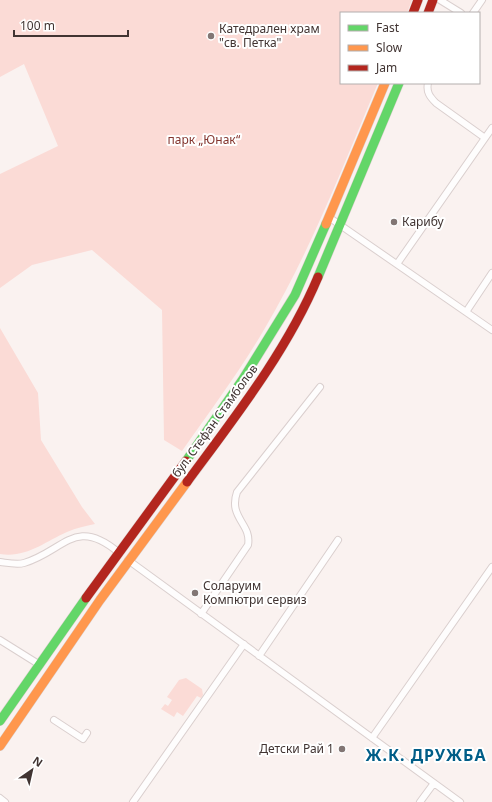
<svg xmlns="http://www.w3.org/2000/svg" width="492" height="802" viewBox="0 0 492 802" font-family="'Noto Sans',sans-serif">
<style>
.green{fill:#fbdbd6}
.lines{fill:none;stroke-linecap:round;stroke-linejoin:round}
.street-casing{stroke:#dacfce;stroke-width:8}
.fast-casing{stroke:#dacfce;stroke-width:10}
.slow-casing{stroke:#dacfce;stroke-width:10}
.jam-casing{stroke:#dacfce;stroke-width:10}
.street{stroke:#fefdfd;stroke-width:6}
.fast{stroke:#63d668;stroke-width:9}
.slow{stroke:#ff974d;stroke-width:9}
.jam{stroke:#b3261e;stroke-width:9}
.poi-dot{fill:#827674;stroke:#fff;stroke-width:1.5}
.labels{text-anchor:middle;stroke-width:4;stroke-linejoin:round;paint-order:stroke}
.poi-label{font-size:12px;fill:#413432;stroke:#fff;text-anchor:start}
.park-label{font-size:12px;fill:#84362f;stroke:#fff}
.street-label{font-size:12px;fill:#413432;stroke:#fff}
.district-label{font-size:16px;font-weight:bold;letter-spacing:1px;fill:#005d87;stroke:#fff}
</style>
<rect width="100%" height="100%" fill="#faf2f0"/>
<!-- green -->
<path class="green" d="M0,0H412L407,13H341V83H378C343,166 311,250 265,328C240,371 210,411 182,451L164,440L162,310L92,250L32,265L0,288V174L58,146L24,64L0,77Z
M0,328L38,393L41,440L82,507L95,524C86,526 76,528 67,532C44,542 27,558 0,554Z
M186,678L202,689L203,695L201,698L197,696L183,716L177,712L174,717L161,709L165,704L168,706L172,700L167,697L179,680Z"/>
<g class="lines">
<defs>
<path id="street" d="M440,0L461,13
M473,13L482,0
M428,83C426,92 430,97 436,103L485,138
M330,218L492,330
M397,264L492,128
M466,312L492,273
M128,560L460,802
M0,562C8,563 17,565 24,563C64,551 75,516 118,552
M201,614L248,545C252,524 228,518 237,492L320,387
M0,640L40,665
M259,656L338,540
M54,720L83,739L87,733
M372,738L492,567
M0,798L5,802
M133,802L244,644
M420,802L434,783"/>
<path id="fast" d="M318,277L399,83
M186,461L243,379L295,295L326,224
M0,721L86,598"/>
<path id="slow" d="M326,224L385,83
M0,746L100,600L187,482"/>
<path id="jam" d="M413,13L418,0
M428,13L433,0
M187,482C235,417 287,351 318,277
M86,598L186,461"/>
</defs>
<!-- street casing -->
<use href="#street" class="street-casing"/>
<!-- fast casing -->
<use href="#fast" class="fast-casing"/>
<!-- slow casing -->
<use href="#slow" class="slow-casing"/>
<!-- jam casing -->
<use href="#jam" class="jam-casing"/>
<!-- street -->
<use href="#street" class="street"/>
<!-- fast -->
<use href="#fast" class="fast"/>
<!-- slow -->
<use href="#slow" class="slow"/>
<!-- jam -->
<use href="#jam" class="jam"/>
</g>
<!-- markers -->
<g class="poi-dot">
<circle cx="211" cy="36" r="4"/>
<circle cx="394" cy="222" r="4"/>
<circle cx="195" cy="593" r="4"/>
<circle cx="342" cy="749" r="4"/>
</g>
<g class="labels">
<!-- poi labels -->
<g class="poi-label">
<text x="219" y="33">Катедрален храм<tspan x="219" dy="14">"св. Петка"</tspan></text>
<text x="402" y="226">Карибу</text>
<text x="203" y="590">Соларуим<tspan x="203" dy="14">Компютри сервиз</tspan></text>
<text x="334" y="753" text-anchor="end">Детски Рай 1</text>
</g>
<!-- park labels -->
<g class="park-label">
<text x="204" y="144">парк „Юнак“</text>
</g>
<!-- street labels -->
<g class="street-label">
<text transform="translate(215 421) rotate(-54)" y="4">бул. Стефан Стамболов</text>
</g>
<!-- district labels -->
<g class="district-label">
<text x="426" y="761">Ж.К. ДРУЖБА</text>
</g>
</g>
<!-- legend -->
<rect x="340" y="12" width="140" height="72" fill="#ffffff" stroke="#b3aead"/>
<rect x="348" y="25" width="20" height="6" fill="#63d668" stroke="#b3aead"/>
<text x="376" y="32" font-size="12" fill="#413432">Fast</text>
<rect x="348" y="45" width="20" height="6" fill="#ff974d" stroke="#b3aead"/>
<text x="376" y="52" font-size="12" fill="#413432">Slow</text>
<rect x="348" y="65" width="20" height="6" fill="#b3261e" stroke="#b3aead"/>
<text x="376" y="72" font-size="12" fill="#413432">Jam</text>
<!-- north arrow -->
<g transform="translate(32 770) rotate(34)" stroke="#ffffff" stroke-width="3" paint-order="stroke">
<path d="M0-3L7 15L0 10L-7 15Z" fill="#413432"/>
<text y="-6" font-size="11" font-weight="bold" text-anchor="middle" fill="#413432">N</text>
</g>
<!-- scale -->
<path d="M14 30v6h114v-6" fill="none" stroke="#413432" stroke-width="2"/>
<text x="20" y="30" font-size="12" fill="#413432" stroke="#ffffff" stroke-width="3" paint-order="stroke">100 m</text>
</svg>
